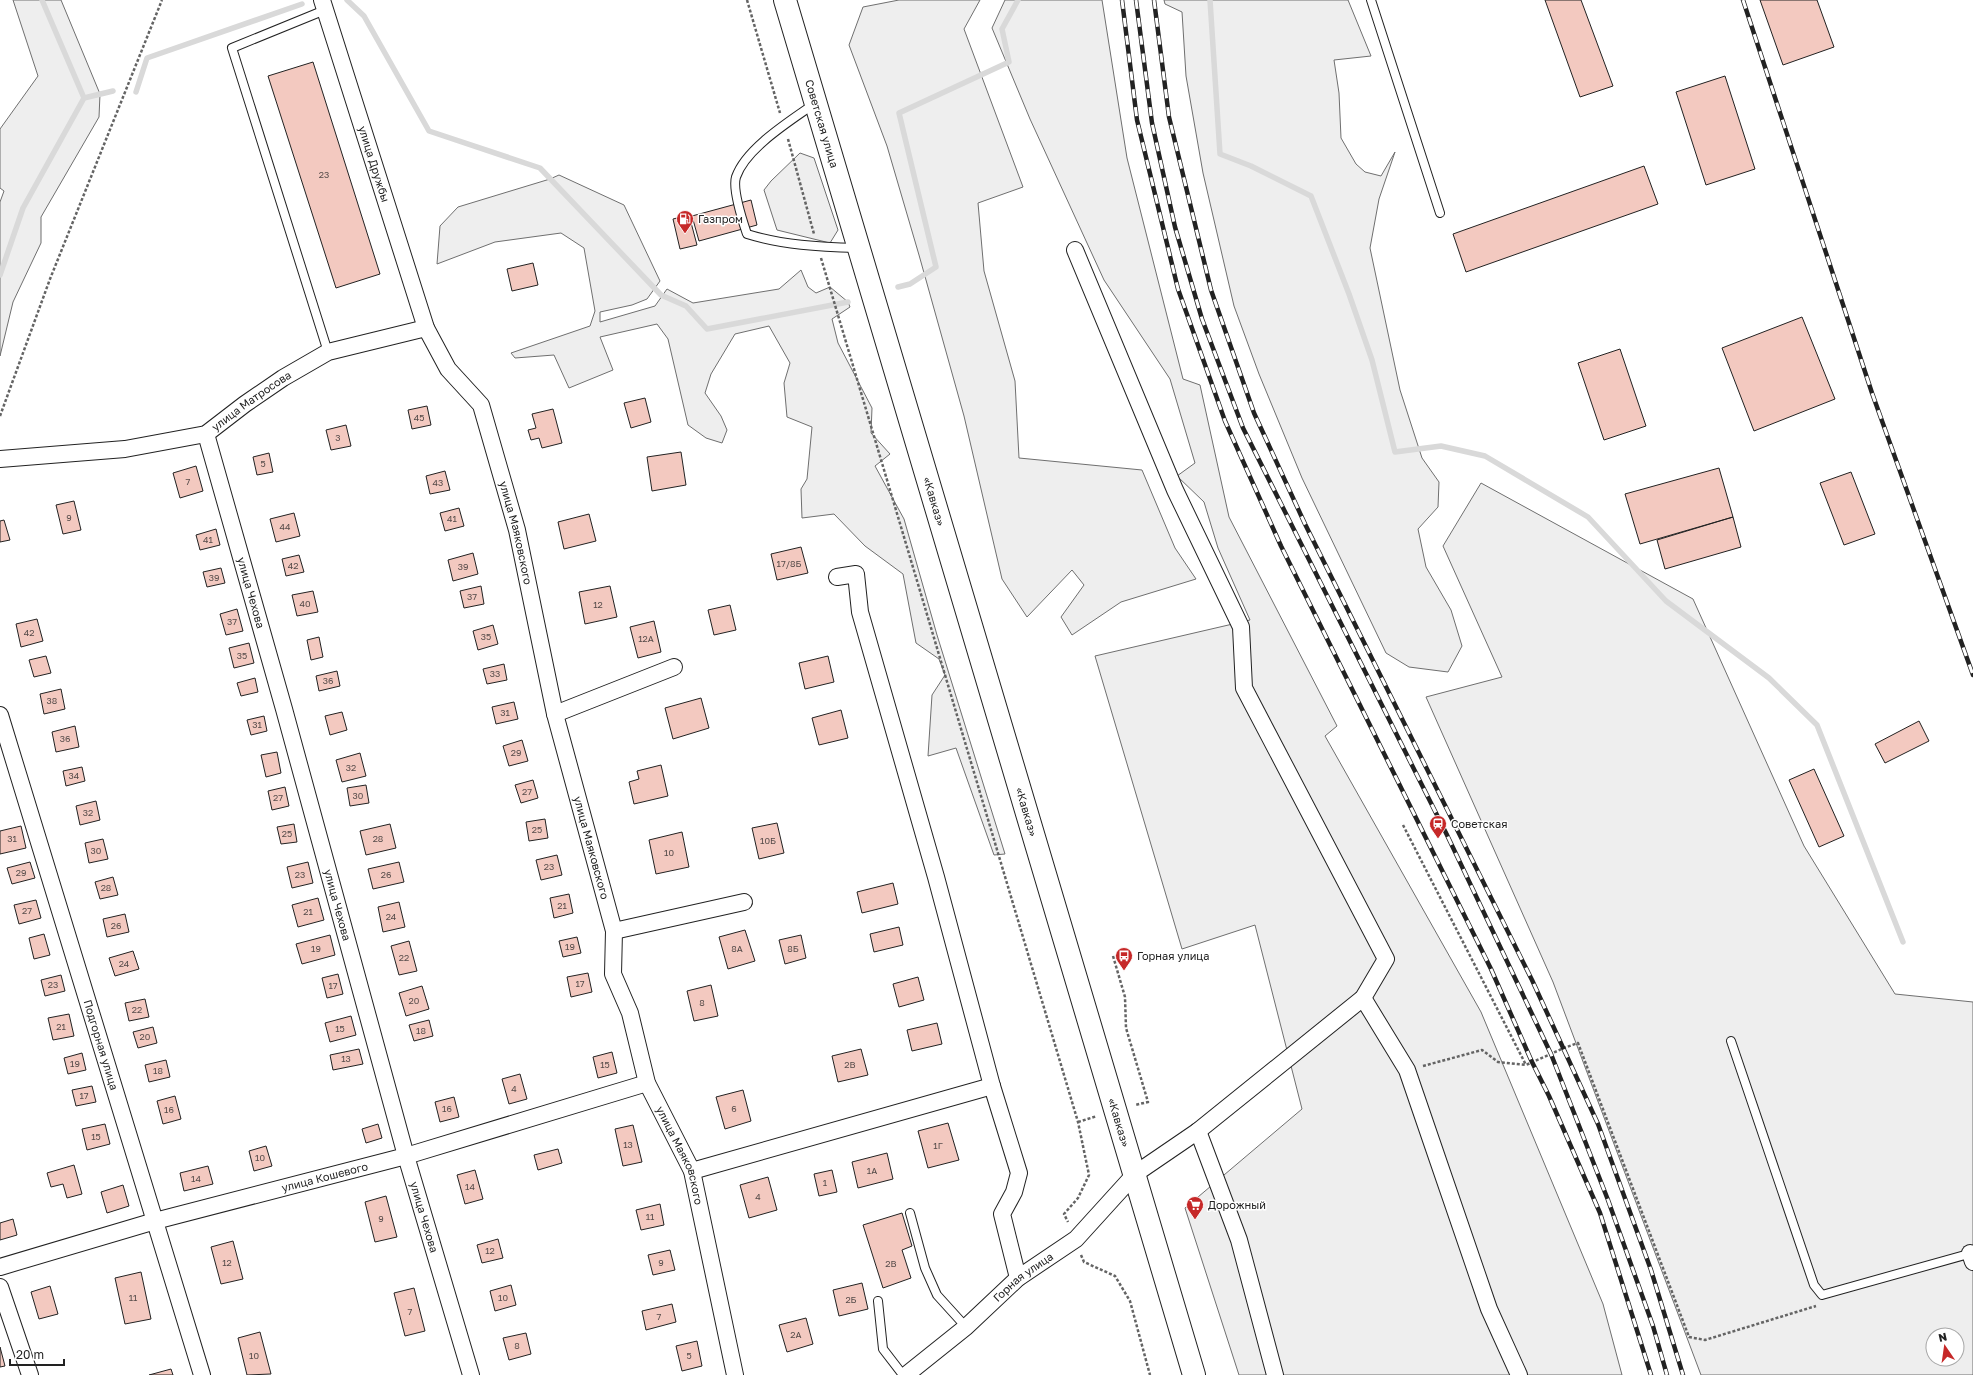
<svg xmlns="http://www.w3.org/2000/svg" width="1973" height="1375" viewBox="0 0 1973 1375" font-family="'Golos Text',sans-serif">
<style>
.green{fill:#eee;stroke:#6f6f6f;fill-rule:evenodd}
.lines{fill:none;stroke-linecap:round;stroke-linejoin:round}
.stream{stroke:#d9d9d9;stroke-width:5.5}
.building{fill:#f3c9c0;stroke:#222}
.service-casing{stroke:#222;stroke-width:10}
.minor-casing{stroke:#222;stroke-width:18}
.trunk-casing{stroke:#222;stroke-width:24}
.path{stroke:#646464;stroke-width:2.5;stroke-dasharray:3 2;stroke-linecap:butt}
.service{stroke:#fff;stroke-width:8}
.minor{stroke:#fff;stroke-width:16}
.trunk{stroke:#fff;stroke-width:22}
.rail-casing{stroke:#222;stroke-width:4.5}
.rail{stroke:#fff;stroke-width:3;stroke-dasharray:9;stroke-linecap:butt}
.labels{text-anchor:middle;stroke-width:3;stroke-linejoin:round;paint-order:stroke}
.number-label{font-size:9px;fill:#564c4a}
.street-label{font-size:11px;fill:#222;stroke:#fff}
.poi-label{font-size:11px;fill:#222;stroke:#fff;text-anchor:start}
</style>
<rect width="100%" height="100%" fill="#fff"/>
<!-- green -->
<path class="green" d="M13,0H61L100,94L99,117L41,217V243L13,302L0,356V202L4,191L0,188V129L38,76Z
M899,0H980L964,29L1023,187L978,203L984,271L1015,381L1019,458L1142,470L1175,548L1196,579L1121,602L1072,635L1061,617L1084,585L1072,570L1027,617L1002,579L964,416L919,255L887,146L849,45L863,7Z
M1005,0H1102L1127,158L1183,379L1200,385L1229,517L1337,726L1325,736L1481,1012L1603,1304L1622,1375H1239L1185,1208L1302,1109L1255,925L1182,949L1095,656L1250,620L1218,548L1204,502L1177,476L1195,463L1170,379L1104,280L1030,119L992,28Z
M1164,0H1348L1371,56L1334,60L1339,93L1341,138L1356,164L1365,172L1381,176L1395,152L1379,199L1370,248L1400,390L1422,458L1439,482L1438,507L1418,529L1426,567L1451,610L1462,646L1448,672L1409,667L1386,653L1302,478L1259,374L1234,306L1203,173L1186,76L1182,12L1165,4Z
M800,153L814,158L838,230L830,243L777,230L764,190L771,181Z
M559,175L624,205L660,281L647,299L632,305L600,312V322L655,306L667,289L693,303L779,289L801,270L808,287L816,293L830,287L848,302L850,307L832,319L838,343L872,408L871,433L890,454L875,466L904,519L937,635L1005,854L994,855L956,748L928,756L932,695L945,675L939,659L916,643L903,574L865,546L834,514L802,518L801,489L807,479L812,427L787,417L784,383L790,363L769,326L735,334L711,374L705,393L721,416L727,430L722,443L706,438L688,425L668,339L657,324L600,337L613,370L569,388L554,355L515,358L511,353L590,326L595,311L584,248L561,233L495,242L437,264L440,226L458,207L550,179Z
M1481,483L1693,599L1804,846L1895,994L1973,1002V1375H1701L1553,982L1426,697L1502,677L1443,546ZM1933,1335H1957V1359H1933Z"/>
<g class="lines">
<!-- stream -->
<path class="stream" d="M42,0L84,98L113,91
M347,0L364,16L429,131L540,168L661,295L686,306L707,329L848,302
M1210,0L1220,154L1251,166L1311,196L1349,294L1372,360L1395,452L1441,446L1485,456L1588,517L1666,601L1769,678L1817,725L1903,942
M136,92L147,58L302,4
M0,275L23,208L84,98
M898,287L910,284L936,267L899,113L1009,62L1002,29L1018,0"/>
</g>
<!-- building -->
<path class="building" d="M1545,0H1581L1613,86L1580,97Z
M1760,0H1817L1834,47L1783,65Z
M313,62L380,274L336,288L268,76Z
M1725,76L1755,169L1706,185L1676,92Z
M1644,166L1658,204L1466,272L1453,234Z
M751,200L757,225L699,241L692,216Z
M689,215L697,245L680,249L673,219Z
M533,263L538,285L512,291L507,269Z
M1802,317L1835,399L1754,431L1722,348Z
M1620,349L1646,426L1604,440L1578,363Z
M645,398L651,422L631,428L624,403Z
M427,406L431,425L412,429L408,410Z
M553,409L562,443L542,448L539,438L531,440L528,430L536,428L532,414Z
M346,425L351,446L331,450L326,430Z
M681,452L686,485L652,491L647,457Z
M269,453L273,472L257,475L253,457Z
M196,466L203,491L180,498L173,473Z
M1719,468L1733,517L1640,544L1625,494Z
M445,471L450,490L430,494L426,476Z
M1851,472L1875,534L1844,545L1820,483Z
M74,501L81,530L63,534L56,505Z
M459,508L464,526L445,531L440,513Z
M294,513L300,536L276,542L270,519Z
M589,514L596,541L564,549L558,522Z
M1733,517L1741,547L1665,569L1657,540Z
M4,520L10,540L0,542V521Z
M216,529L220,545L200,550L196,535Z
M801,547L808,573L777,580L771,554Z
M473,553L478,574L453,581L448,560Z
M299,555L304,572L286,576L282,559Z
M221,568L225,583L207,587L203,572Z
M481,586L484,604L464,608L460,591Z
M610,586L617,617L585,624L579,592Z
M313,591L318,612L297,616L292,595Z
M730,605L736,630L714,635L708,610Z
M237,609L243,631L226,635L220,614Z
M37,619L43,641L21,647L16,624Z
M654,621L661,652L638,658L630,627Z
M493,625L498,644L478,650L473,631Z
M319,637L323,657L311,660L307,640Z
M249,643L254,663L234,668L229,648Z
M46,656L51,673L34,677L29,660Z
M828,656L834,682L805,689L799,663Z
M504,664L507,680L487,684L483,669Z
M337,671L340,686L319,691L316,676Z
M255,678L258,692L241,696L237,683Z
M61,689L65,709L44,714L40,694Z
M701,698L709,728L673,739L665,708Z
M514,702L518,719L496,724L492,707Z
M841,710L848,738L819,745L812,718Z
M342,712L347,730L330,735L325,716Z
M264,716L267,731L251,735L247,720Z
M1919,721L1929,741L1885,763L1875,744Z
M75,726L79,747L56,752L52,732Z
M522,740L528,761L509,766L503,746Z
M277,752L281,773L266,777L261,755Z
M360,753L366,776L342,782L336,760Z
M661,765L668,796L634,804L629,782L639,779L637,771Z
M82,767L85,781L66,786L63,771Z
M1814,769L1844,836L1819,847L1789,780Z
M533,780L538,798L521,803L515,785Z
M366,785L369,803L350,806L347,788Z
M285,787L289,806L272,810L268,791Z
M96,801L100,820L80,825L76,806Z
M545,819L548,838L529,841L526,822Z
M777,823L784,853L759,859L752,828Z
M294,824L297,842L281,844L277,827Z
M390,824L396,848L366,855L360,831Z
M21,826L26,848L0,854V831Z
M682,832L689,867L656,874L649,840Z
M103,839L108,859L89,863L85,843Z
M557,855L562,875L541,880L536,860Z
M30,862L35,878L12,884L7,868Z
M308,862L313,883L292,888L287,867Z
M399,862L404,882L373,889L368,869Z
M113,877L118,895L100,899L95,882Z
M893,883L898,904L862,913L857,892Z
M569,894L573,913L554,918L550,898Z
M318,898L324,920L298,927L292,905Z
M36,900L41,918L19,924L14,905Z
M399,902L405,927L383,932L378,907Z
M125,914L129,932L107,937L103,919Z
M899,927L903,945L874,952L870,934Z
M745,930L755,961L728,969L719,937Z
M44,934L50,955L34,959L29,938Z
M330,935L335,955L302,964L296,944Z
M801,935L806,958L785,964L779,940Z
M577,937L581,953L563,957L559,941Z
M409,941L417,971L399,975L391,946Z
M133,951L139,969L115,976L109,958Z
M588,973L592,992L571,997L567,977Z
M338,974L343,994L327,998L322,978Z
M61,975L65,991L45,996L41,980Z
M918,977L924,1000L899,1007L893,984Z
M711,985L718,1016L694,1021L687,991Z
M422,986L429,1009L406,1016L399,993Z
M145,999L149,1017L129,1021L125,1003Z
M69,1014L74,1036L53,1040L48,1018Z
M351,1016L356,1035L330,1042L325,1023Z
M429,1020L433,1036L414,1041L409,1025Z
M937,1023L942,1044L912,1051L907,1030Z
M153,1027L157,1043L138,1048L133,1032Z
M359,1049L363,1064L333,1070L330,1055Z
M861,1049L868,1075L838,1082L832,1056Z
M612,1052L617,1073L598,1078L593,1057Z
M82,1053L86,1070L68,1074L64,1058Z
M166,1060L170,1077L149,1082L145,1065Z
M520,1074L527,1099L509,1104L502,1079Z
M92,1086L96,1102L76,1106L72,1090Z
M743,1090L751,1121L725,1129L716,1097Z
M175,1096L181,1119L163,1124L157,1101Z
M454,1097L459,1117L440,1122L435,1102Z
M948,1123L959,1160L928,1168L918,1131Z
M105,1124L110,1144L87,1150L82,1129Z
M378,1124L382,1138L366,1143L362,1129Z
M633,1125L642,1162L623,1166L615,1129Z
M266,1146L272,1166L254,1171L249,1151Z
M558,1149L562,1163L538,1170L534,1155Z
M887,1153L893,1179L858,1188L852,1162Z
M74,1165L82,1194L67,1198L63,1184L51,1187L47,1173Z
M208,1166L213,1184L184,1191L180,1173Z
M475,1170L483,1199L465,1204L457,1175Z
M832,1170L837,1192L819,1196L814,1174Z
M768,1177L777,1210L749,1218L740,1185Z
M123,1185L129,1206L107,1213L101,1192Z
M386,1196L397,1237L375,1242L365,1202Z
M660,1204L664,1225L641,1230L636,1210Z
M902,1213L912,1246L902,1250L911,1278L883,1288L863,1225Z
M13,1219L17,1235L0,1240V1223Z
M498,1239L503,1258L482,1263L477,1245Z
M233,1241L243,1279L221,1284L211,1247Z
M670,1250L675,1270L653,1275L648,1255Z
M141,1272L151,1319L125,1324L115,1278Z
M862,1283L868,1309L839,1316L833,1290Z
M511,1285L516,1305L495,1311L490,1291Z
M50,1286L58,1314L39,1319L31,1292Z
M414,1288L425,1331L405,1336L394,1293Z
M672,1304L676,1322L646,1330L642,1311Z
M806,1318L813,1344L787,1352L779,1325Z
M260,1332L271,1374L247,1375L238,1338Z
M526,1333L531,1354L509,1360L503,1338Z
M697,1341L702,1366L682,1371L676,1346Z
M0,1347L5,1366L0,1367Z
M171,1369L173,1375H149Z"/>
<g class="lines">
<defs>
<path id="service" d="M1371,0L1440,213
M325,10L232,48L328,352
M814,104C790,121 746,148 736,177C732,190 743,222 747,234C782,245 820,247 857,248
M1731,1041L1814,1285L1822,1295L1972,1253
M910,1213L925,1268L937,1295L966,1327
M878,1301L883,1349L903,1375"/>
<g id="minor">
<path id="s1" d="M322,0L426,328L448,369L481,405L517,530L555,714L614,931L613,974L630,1013L647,1083L692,1171L735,1375"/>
<path id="s2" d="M206,434L284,709L406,1156L471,1375"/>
<path id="s3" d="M0,459L125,449L206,434L245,404L283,378L328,352L426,328"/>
<path d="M837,577L856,574L860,612L936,877L992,1086L1019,1173L1014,1192L1002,1214L1018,1278"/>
<path d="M555,714L674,667"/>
<path id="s4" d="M0,715L202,1375"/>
<path d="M614,931L744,902"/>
<path d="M1363,998L1407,1070L1489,1309L1519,1375"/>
<path d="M1198,1131L1239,1240L1275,1375"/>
<path d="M692,1171L992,1086"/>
<path d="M1970,1253L1973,1262"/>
<path id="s5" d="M0,1267L155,1221L406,1156L647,1083"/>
<path d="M0,1287L30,1375"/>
<path id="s6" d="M906,1375L966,1327L1018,1278L1076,1239L1135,1174L1198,1131L1363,998L1386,959L1244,688L1241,627L1175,490L1075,250"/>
</g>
<g id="trunk">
<path id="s7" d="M785,0L1194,1375"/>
</g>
</defs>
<!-- service casing -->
<use href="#service" class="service-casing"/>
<!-- minor casing -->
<use href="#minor" class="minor-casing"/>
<!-- trunk casing -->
<use href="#trunk" class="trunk-casing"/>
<!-- path -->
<path class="path" d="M747,0L780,113
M788,139L814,234
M821,258L1078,1122L1089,1175L1078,1198L1064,1214L1068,1222
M0,416L50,279L162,0
M1403,825L1526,1065
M1113,956L1125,997L1126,1028L1148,1102L1135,1105
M1423,1066L1482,1050L1498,1062L1526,1065L1564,1048L1578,1043L1689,1337L1705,1340L1816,1306
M1078,1122L1097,1116
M1081,1255L1084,1262L1115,1276L1130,1301L1150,1375"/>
<!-- service -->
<use href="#service" class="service"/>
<!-- minor -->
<use href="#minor" class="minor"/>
<!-- trunk -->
<use href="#trunk" class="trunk"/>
<defs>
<path id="rail" d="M1122,0L1137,120L1178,289L1225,421L1281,546L1491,969L1532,1062L1549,1096L1600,1213L1651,1375
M1136,0L1152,123L1175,227L1202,319L1243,428L1447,835L1551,1054L1608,1200L1653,1326L1667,1375
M1154,0L1169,117L1211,290L1254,413L1305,524L1532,980L1598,1124L1651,1270L1683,1375
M1743,0L1872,393L1973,675"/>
</defs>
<!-- rail casing -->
<use href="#rail" class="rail-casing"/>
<!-- rail -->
<use href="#rail" class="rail"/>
</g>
<!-- icons -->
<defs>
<symbol id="fuel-pin" viewBox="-11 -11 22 30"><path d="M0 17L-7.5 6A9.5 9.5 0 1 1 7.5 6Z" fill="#c62828" stroke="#fff"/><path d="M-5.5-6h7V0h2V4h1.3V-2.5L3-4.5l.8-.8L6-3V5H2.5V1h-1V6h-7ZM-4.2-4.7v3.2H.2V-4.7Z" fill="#fff"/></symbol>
<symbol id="station-pin" viewBox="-11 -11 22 30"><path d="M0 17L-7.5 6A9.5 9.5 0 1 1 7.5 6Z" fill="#c62828" stroke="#fff"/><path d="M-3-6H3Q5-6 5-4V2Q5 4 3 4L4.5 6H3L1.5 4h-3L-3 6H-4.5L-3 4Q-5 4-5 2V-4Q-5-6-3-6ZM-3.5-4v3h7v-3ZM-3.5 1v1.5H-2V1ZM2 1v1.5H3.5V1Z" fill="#fff"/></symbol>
<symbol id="bus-pin" viewBox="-11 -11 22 30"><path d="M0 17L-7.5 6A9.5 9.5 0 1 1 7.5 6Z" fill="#c62828" stroke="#fff"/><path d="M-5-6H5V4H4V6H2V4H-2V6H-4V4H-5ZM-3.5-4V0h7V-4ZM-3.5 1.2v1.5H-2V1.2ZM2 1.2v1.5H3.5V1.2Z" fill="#fff"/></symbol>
<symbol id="supermarket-pin" viewBox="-11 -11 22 30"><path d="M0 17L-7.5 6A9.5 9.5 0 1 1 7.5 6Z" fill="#c62828" stroke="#fff"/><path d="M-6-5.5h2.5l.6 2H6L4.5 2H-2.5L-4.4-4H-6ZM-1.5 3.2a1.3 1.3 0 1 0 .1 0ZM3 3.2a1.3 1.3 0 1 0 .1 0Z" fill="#fff"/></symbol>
</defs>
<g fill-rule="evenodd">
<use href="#fuel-pin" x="675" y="209" width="20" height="27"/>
<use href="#station-pin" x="1428" y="814" width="20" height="27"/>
<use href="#bus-pin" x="1114" y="946" width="20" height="27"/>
<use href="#supermarket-pin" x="1185" y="1195" width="20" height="27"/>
</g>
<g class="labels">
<!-- number labels -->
<g class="number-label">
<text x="324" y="178">23</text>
<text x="419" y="421">45</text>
<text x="338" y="441">3</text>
<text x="263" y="467">5</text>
<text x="188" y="485">7</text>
<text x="438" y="486">43</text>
<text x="69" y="521">9</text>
<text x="452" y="522">41</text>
<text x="285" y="530">44</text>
<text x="208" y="543">41</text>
<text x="789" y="567">17/8Б</text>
<text x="293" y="569">42</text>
<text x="463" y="570">39</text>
<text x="214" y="581">39</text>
<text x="472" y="600">37</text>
<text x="305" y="607">40</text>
<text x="598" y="608">12</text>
<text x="232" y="625">37</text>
<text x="29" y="636">42</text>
<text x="486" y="640">35</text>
<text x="646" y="642">12А</text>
<text x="242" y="659">35</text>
<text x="495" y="677">33</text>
<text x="328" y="684">36</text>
<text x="52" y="704">38</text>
<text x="505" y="716">31</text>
<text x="257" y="728">31</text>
<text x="65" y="742">36</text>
<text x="516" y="756">29</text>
<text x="351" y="771">32</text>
<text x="74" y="779">34</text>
<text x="527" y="795">27</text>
<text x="358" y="799">30</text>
<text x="278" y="801">27</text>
<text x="88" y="816">32</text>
<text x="537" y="833">25</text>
<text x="287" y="837">25</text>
<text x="12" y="842">31</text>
<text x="378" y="842">28</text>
<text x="768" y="844">10Б</text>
<text x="96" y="854">30</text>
<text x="669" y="856">10</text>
<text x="549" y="870">23</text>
<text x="21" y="876">29</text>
<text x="300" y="878">23</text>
<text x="386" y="878">26</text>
<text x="106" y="891">28</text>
<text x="562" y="909">21</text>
<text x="27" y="914">27</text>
<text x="308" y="915">21</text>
<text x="391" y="920">24</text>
<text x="116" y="929">26</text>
<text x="570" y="950">19</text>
<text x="316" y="952">19</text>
<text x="737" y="952">8А</text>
<text x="793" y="952">8Б</text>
<text x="404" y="961">22</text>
<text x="124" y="967">24</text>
<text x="580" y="987">17</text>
<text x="53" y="988">23</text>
<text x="333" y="989">17</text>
<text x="414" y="1004">20</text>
<text x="702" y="1006">8</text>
<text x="137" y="1013">22</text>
<text x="61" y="1030">21</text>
<text x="340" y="1032">15</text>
<text x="421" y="1034">18</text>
<text x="145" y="1040">20</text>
<text x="346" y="1062">13</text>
<text x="75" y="1067">19</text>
<text x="605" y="1068">15</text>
<text x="850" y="1068">2В</text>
<text x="158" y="1074">18</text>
<text x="514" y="1092">4</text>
<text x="84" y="1099">17</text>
<text x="447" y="1112">16</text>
<text x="734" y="1112">6</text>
<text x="169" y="1113">16</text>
<text x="96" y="1140">15</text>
<text x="628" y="1148">13</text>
<text x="938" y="1149">1Г</text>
<text x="260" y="1161">10</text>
<text x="872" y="1174">1А</text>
<text x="196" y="1182">14</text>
<text x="825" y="1186">1</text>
<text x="470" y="1190">14</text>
<text x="758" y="1200">4</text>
<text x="650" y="1220">11</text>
<text x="381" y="1222">9</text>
<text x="490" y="1254">12</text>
<text x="227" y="1266">12</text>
<text x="661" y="1266">9</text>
<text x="891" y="1267">2В</text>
<text x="133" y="1301">11</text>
<text x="503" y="1301">10</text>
<text x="851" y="1303">2Б</text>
<text x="410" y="1315">7</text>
<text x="659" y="1320">7</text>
<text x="796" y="1338">2А</text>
<text x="517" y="1349">8</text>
<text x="254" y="1359">10</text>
<text x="689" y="1359">5</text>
</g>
<!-- street labels -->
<g class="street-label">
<text dy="4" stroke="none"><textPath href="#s7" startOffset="129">Советская улица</textPath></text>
<text dy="4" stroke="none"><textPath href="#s1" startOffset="172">улица Дружбы</textPath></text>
<text dy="4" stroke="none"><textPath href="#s3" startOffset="264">улица Матросова</textPath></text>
<text dy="4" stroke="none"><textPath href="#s7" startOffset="523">«Кавказ»</textPath></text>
<text dy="4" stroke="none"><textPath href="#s1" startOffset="572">улица Маяковского</textPath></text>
<text dy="4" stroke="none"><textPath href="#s2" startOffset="165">улица Чехова</textPath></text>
<text dy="4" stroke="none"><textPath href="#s7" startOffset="847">«Кавказ»</textPath></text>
<text dy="4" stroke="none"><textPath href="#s1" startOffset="896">улица Маяковского</textPath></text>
<text dy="4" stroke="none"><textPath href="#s2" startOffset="489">улица Чехова</textPath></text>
<text dy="4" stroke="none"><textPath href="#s4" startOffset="345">Подгорная улица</textPath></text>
<text dy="4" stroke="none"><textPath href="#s7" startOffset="1171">«Кавказ»</textPath></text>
<text dy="4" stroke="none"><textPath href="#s1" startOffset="1220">улица Маяковского</textPath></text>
<text dy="4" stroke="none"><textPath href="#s5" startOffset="337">улица Кошевого</textPath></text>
<text dy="4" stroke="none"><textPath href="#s2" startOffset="813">улица Чехова</textPath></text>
<text dy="4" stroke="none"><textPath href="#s6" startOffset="153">Горная улица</textPath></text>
</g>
<!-- poi labels -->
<g class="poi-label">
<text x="698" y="223">Газпром</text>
<text x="1451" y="828">Советская</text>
<text x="1137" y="960">Горная улица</text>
<text x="1208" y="1209">Дорожный</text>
</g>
</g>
<!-- north arrow -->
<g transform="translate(1945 1347) rotate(347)"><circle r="19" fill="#ffffff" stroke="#a7a7a7"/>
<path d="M0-3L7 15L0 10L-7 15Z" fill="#c62828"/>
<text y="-6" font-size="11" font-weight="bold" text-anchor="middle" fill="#222222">N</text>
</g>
<!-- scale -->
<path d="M10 1359v6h54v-6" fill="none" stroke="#222222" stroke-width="2"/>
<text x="16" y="1359" font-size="12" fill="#222222" stroke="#ffffff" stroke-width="3" paint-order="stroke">20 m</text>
</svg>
